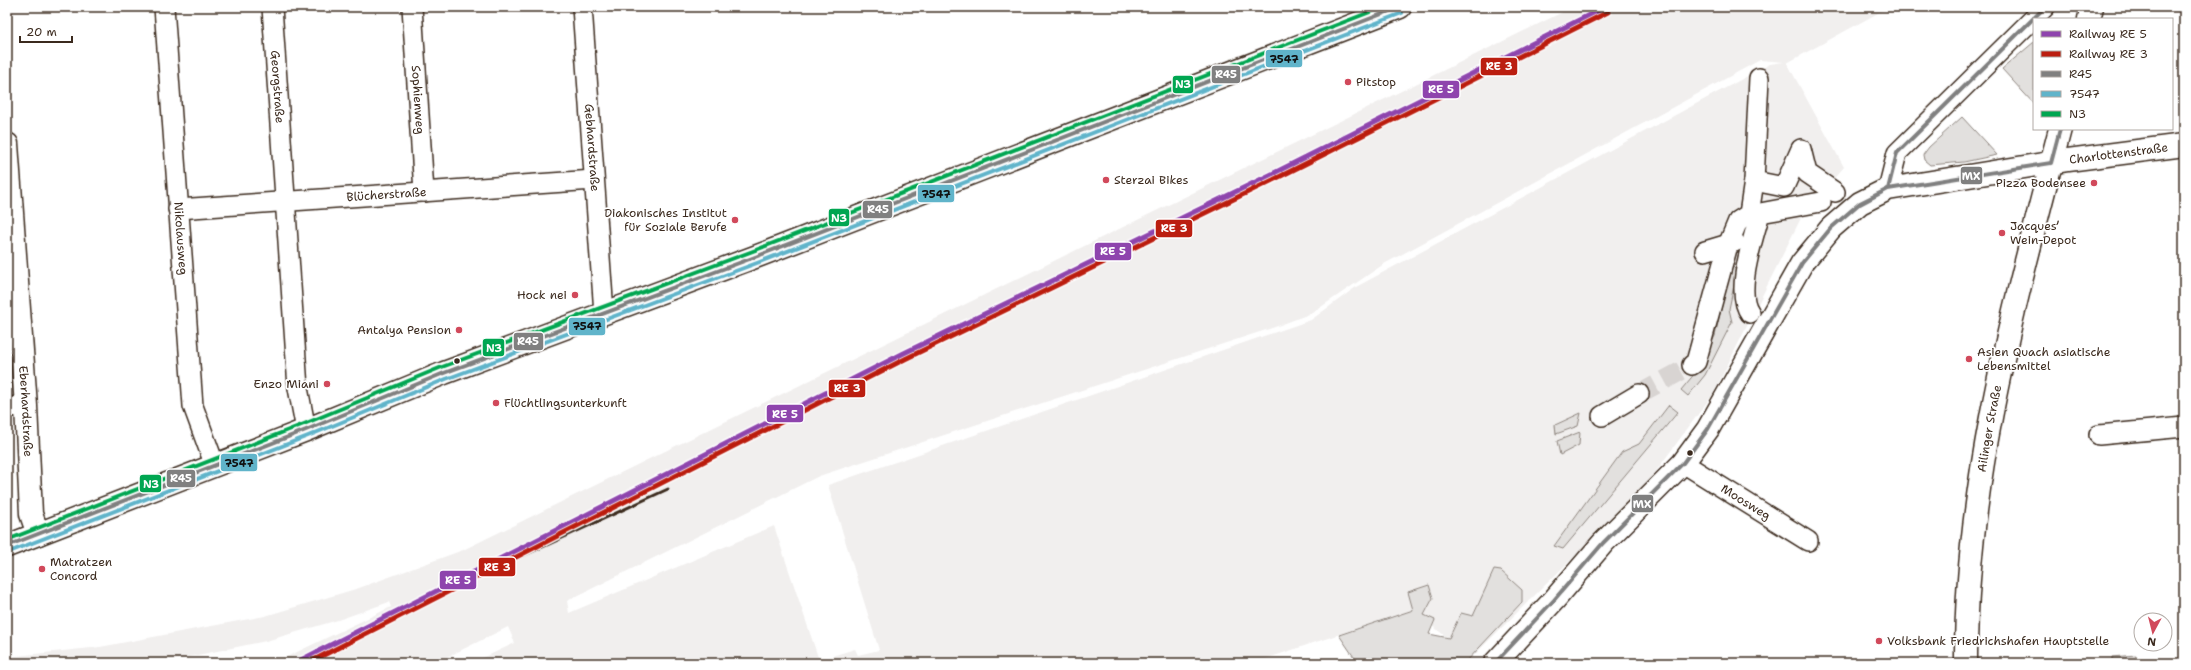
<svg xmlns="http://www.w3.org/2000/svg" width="2191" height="670" viewBox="0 0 2191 670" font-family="'Shantell Sans',sans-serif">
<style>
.built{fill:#f1efee;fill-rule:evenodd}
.green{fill:#e2e0de;stroke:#8e857e}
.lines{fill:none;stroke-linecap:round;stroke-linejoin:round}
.street-tunnel{stroke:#d8d4d2;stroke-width:19;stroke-dasharray:19 10;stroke-linecap:butt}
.street-casing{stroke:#3b2a1e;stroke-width:22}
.secondary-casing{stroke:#3b2a1e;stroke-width:25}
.primary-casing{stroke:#3b2a1e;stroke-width:25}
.street{stroke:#fff;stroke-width:19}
.secondary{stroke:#fff;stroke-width:22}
.primary{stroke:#fff;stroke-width:22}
.rail{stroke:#3b2a1e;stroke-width:3}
.bus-1-casing{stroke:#fff;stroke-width:7}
.bus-2-casing{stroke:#fff;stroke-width:7}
.bus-3-casing{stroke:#fff;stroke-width:7}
.bus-4-casing{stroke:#fff;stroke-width:7}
.bus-1{stroke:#808080;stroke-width:4}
.bus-2{stroke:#60b4ca;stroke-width:4}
.bus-3{stroke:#00a651;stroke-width:4}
.bus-4{stroke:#808080;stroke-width:4}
.rail-1-casing{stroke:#fff;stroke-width:8}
.rail-2-casing{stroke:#fff;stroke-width:8}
.rail-1{stroke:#8e44ad;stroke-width:5}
.rail-2{stroke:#bb1e10;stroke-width:5}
.poi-dot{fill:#d1495b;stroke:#fff;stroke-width:1.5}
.bus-dot{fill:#3b2a1e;stroke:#fff;stroke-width:1.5}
.labels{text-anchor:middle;stroke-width:3.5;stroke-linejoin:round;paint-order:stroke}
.poi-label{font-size:12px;fill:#3b2a1e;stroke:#fff;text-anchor:start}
.street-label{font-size:12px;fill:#3b2a1e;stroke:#fff}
.line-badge{stroke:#fff;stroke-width:1.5}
.badge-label{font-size:11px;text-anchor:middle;font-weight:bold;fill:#fff}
.pale-badge-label{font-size:11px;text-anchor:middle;font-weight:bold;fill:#111}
</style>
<rect width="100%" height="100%" fill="#fff"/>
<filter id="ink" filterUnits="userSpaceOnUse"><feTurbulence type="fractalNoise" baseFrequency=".025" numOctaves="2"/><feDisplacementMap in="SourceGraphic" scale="8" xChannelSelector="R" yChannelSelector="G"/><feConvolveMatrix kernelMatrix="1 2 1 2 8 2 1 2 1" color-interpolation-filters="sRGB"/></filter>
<g filter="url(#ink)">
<!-- built -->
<path class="built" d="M1573,7H1889L1787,63L1844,167L1803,214L1713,394L1642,490L1472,657L1412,610L1253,663H472L515,643L508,627L435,663H274L391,607L389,602L338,620L266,641L159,663H7V657L100,647L265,616L359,588L463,550ZM1760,60L1784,62L1770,64L1356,287L1311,320L828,485L879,650L858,655L855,649L819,660L774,526L569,613L567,601L819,476L1275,327L1312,313L1384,264Z"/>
<!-- green -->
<path class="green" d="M2034,42V104L2002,69Z
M1962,117L1997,155L1964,162L1930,165L1924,160L1923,155L1929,147Z
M1731,265L1737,271L1729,309L1732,322L1705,375L1688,396L1681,390L1696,372L1715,336Z
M1669,405L1678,412L1563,549L1554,546L1622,452L1639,444Z
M1581,413L1578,426L1556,434L1555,425Z
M1580,432L1579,445L1560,455L1557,441Z
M1494,570L1501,571L1522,590V602L1465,663H1358L1339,635L1413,610L1408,592L1429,585L1433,598L1424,615L1435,620L1429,634L1449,638L1461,613L1473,616Z
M2136,655V663H2112V657Z"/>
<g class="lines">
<!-- street-tunnel -->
<path class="street-tunnel" d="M1639,394L1692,365"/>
<defs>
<g id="street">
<path id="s1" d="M164,7L193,406L215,466"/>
<path id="s2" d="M272,7L298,388L306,430"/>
<path id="s3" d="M412,7L424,192"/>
<path id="s4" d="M582,7L604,313"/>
<path d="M1754,181L1784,187L1801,149L1807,173L1835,192"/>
<path d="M1888,189L1897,153L2045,7"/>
<path id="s5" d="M178,209L594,180"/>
<path d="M1705,251L1735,242"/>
<path d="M1750,313C1734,292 1754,237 1760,213L1821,202"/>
<path d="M1692,365L1696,362L1728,245L1738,221L1749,214L1754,181L1759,78"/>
<path d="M7,407L26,406"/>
<path d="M1602,416L1639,394"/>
<path d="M2099,435L2184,427"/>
<path id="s6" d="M1683,463L1808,541"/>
</g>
<g id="secondary">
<path d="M2089,19L2092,7"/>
<path id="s7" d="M7,144L26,406L31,514L38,534"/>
<path id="s8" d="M1495,663L1554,600L1603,543L1683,463L1708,429L1802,263L1831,228L1860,203L1888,189L2068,160L2184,145"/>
<path id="s9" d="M1966,663C1965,480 2015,304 2060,129"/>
</g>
<path id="primary" d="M7,546L306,430L444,373L755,257L1400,7"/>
</defs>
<!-- street casing -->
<use href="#street" class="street-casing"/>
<!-- secondary casing -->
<use href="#secondary" class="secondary-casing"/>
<!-- primary casing -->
<use href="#primary" class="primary-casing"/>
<!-- street -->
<use href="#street" class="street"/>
<!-- secondary -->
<use href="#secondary" class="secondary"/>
<!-- primary -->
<use href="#primary" class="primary"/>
<!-- rail -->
<path class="rail" d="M331,645L668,489"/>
<defs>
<path id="bus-1" d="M7,546L306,430L444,373L755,257L1400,7"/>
<path id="bus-2" d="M9,552L308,436L446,379L757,263L1402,13"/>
<path id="bus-3" d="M7,540L304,424L442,367L753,251L1383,7"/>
<path id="bus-4" d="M1860,204L1888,189L2051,163L2060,129
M1495,663L1554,600L1603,543L1683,463L1708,429L1802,263L1831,228L1860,203L1888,189L1897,153L2045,7"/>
</defs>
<!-- bus-1 casing -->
<use href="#bus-1" class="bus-1-casing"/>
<!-- bus-2 casing -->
<use href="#bus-2" class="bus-2-casing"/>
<!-- bus-3 casing -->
<use href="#bus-3" class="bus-3-casing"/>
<!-- bus-4 casing -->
<use href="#bus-4" class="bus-4-casing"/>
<!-- bus-1 -->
<use href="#bus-1" class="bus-1"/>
<!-- bus-2 -->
<use href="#bus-2" class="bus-2"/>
<!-- bus-3 -->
<use href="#bus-3" class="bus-3"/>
<!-- bus-4 -->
<use href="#bus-4" class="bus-4"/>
<defs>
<path id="rail-1" d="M295,663L902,354L1276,172L1605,7"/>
<path id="rail-2" d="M308,663L905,359L1279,177L1608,12"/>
</defs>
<!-- rail-1 casing -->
<use href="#rail-1" class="rail-1-casing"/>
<!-- rail-2 casing -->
<use href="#rail-2" class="rail-2-casing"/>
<!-- rail-1 -->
<use href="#rail-1" class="rail-1"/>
<!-- rail-2 -->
<use href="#rail-2" class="rail-2"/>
</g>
</g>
<!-- markers -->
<g class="poi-dot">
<circle cx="1348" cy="82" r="4"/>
<circle cx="1106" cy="180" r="4"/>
<circle cx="2094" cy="183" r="4"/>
<circle cx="735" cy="220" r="4"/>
<circle cx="2002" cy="233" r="4"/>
<circle cx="575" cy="295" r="4"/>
<circle cx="459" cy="330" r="4"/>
<circle cx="1969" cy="359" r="4"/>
<circle cx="327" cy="384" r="4"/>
<circle cx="496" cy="403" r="4"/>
<circle cx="42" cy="569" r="4"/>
<circle cx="1879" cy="641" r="4"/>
</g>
<g class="bus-dot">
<circle cx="457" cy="361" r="3.5"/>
<circle cx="1690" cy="453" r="3.5"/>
</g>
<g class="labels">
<!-- poi labels -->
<g class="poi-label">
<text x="1356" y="86">Pitstop</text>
<text x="1114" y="184">Sterzai Bikes</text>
<text x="2086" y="187" text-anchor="end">Pizza Bodensee</text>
<text x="727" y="217" text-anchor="end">Diakonisches Institut<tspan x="727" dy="14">für Soziale Berufe</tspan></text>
<text x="2010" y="230">Jacques’<tspan x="2010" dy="14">Wein-Depot</tspan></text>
<text x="567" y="299" text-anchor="end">Hock nei</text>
<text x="451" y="334" text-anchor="end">Antalya Pension</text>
<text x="1977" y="356">Asien Quach asiatische<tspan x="1977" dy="14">Lebensmittel</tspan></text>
<text x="319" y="388" text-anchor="end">Enzo Miani</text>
<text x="504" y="407">Flüchtlingsunterkunft</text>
<text x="50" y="566">Matratzen<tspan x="50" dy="14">Concord</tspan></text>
<text x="1887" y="645">Volksbank Friedrichshafen Hauptstelle</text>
</g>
<!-- street labels -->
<g class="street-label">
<text dy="4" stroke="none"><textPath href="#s2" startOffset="80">Georgstraße</textPath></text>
<text dy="4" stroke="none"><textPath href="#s3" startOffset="93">Sophienweg</textPath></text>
<text dy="4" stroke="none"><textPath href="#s4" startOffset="141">Gebhardstraße</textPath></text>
<text dy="4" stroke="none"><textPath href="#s8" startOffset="856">Charlottenstraße</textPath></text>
<text dy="4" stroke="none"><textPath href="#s5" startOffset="209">Blücherstraße</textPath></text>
<text dy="4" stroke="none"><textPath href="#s1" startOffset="232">Nikolausweg</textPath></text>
<text dy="4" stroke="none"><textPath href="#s7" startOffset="268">Eberhardstraße</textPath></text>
<text dy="4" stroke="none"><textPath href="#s9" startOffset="236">Ailinger Straße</textPath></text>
<text dy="4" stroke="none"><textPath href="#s6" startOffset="74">Moosweg</textPath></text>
</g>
</g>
<g class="line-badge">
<rect x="1265" y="49" width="38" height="19" rx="4" fill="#60b4ca"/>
<rect x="1480" y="57" width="38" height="19" rx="4" fill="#bb1e10"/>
<rect x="1211" y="65" width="30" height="19" rx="4" fill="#808080"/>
<rect x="1172" y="75" width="22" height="19" rx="4" fill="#00a651"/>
<rect x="1422" y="80" width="38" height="19" rx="4" fill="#8e44ad"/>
<rect x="1960" y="166" width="23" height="19" rx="4" fill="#808080"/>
<rect x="917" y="184" width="38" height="19" rx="4" fill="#60b4ca"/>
<rect x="862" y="200" width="31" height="19" rx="4" fill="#808080"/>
<rect x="828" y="208" width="22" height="19" rx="4" fill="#00a651"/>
<rect x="1155" y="219" width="38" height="19" rx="4" fill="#bb1e10"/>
<rect x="1094" y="242" width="38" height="19" rx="4" fill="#8e44ad"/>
<rect x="568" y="317" width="38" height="19" rx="4" fill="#60b4ca"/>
<rect x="513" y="332" width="31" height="19" rx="4" fill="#808080"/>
<rect x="482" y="338" width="23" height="19" rx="4" fill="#00a651"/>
<rect x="828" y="379" width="38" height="19" rx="4" fill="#bb1e10"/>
<rect x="766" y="404" width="38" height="19" rx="4" fill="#8e44ad"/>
<rect x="220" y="453" width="38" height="19" rx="4" fill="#60b4ca"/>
<rect x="166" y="469" width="30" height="19" rx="4" fill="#808080"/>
<rect x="139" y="474" width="23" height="19" rx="4" fill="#00a651"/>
<rect x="1631" y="494" width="23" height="19" rx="4" fill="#808080"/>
<rect x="478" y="557" width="38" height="20" rx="4" fill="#bb1e10"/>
<rect x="439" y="570" width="38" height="20" rx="4" fill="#8e44ad"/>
</g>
<g class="badge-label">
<text x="1499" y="70">RE 3</text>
<text x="1226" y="78">R45</text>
<text x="1183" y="88">N3</text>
<text x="1441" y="93">RE 5</text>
<text x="1971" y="180">MX</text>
<text x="878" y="213">R45</text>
<text x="839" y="222">N3</text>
<text x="1174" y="232">RE 3</text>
<text x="1113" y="255">RE 5</text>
<text x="528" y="345">R45</text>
<text x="494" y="352">N3</text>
<text x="847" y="392">RE 3</text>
<text x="785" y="418">RE 5</text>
<text x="181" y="482">R45</text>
<text x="151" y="488">N3</text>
<text x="1642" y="508">MX</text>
<text x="497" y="571">RE 3</text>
<text x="458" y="584">RE 5</text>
</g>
<g class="pale-badge-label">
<text x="1284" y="63">7547</text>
<text x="936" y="198">7547</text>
<text x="587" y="330">7547</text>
<text x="239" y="467">7547</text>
</g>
<!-- margin -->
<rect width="2191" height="670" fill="none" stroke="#fff" stroke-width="24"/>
<rect x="12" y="12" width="2167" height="646" fill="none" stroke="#3b2a1e" stroke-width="1.5" filter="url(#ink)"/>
<!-- legend -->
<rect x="2033" y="18" width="140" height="112" fill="#ffffff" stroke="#b1aaa5"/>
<rect x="2041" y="31" width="20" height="6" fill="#8e44ad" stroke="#b1aaa5"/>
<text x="2069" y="38" font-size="12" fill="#3b2a1e">Railway RE 5</text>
<rect x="2041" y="51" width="20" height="6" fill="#bb1e10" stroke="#b1aaa5"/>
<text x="2069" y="58" font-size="12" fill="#3b2a1e">Railway RE 3</text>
<rect x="2041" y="71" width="20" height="6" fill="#808080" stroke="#b1aaa5"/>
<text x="2069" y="78" font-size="12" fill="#3b2a1e">R45</text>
<rect x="2041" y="91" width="20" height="6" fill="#60b4ca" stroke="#b1aaa5"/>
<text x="2069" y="98" font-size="12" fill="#3b2a1e">7547</text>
<rect x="2041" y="111" width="20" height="6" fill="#00a651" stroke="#b1aaa5"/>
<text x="2069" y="118" font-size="12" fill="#3b2a1e">N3</text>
<!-- north arrow -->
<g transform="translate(2153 632) rotate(187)"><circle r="19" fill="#ffffff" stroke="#b1aaa5"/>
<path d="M0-3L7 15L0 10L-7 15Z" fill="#d1495b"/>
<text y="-6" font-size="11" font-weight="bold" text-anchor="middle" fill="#3b2a1e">N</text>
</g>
<!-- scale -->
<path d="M20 36v6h52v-6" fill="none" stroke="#3b2a1e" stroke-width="2"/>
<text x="26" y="36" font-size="12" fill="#3b2a1e" stroke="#ffffff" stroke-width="3" paint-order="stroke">20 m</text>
</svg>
